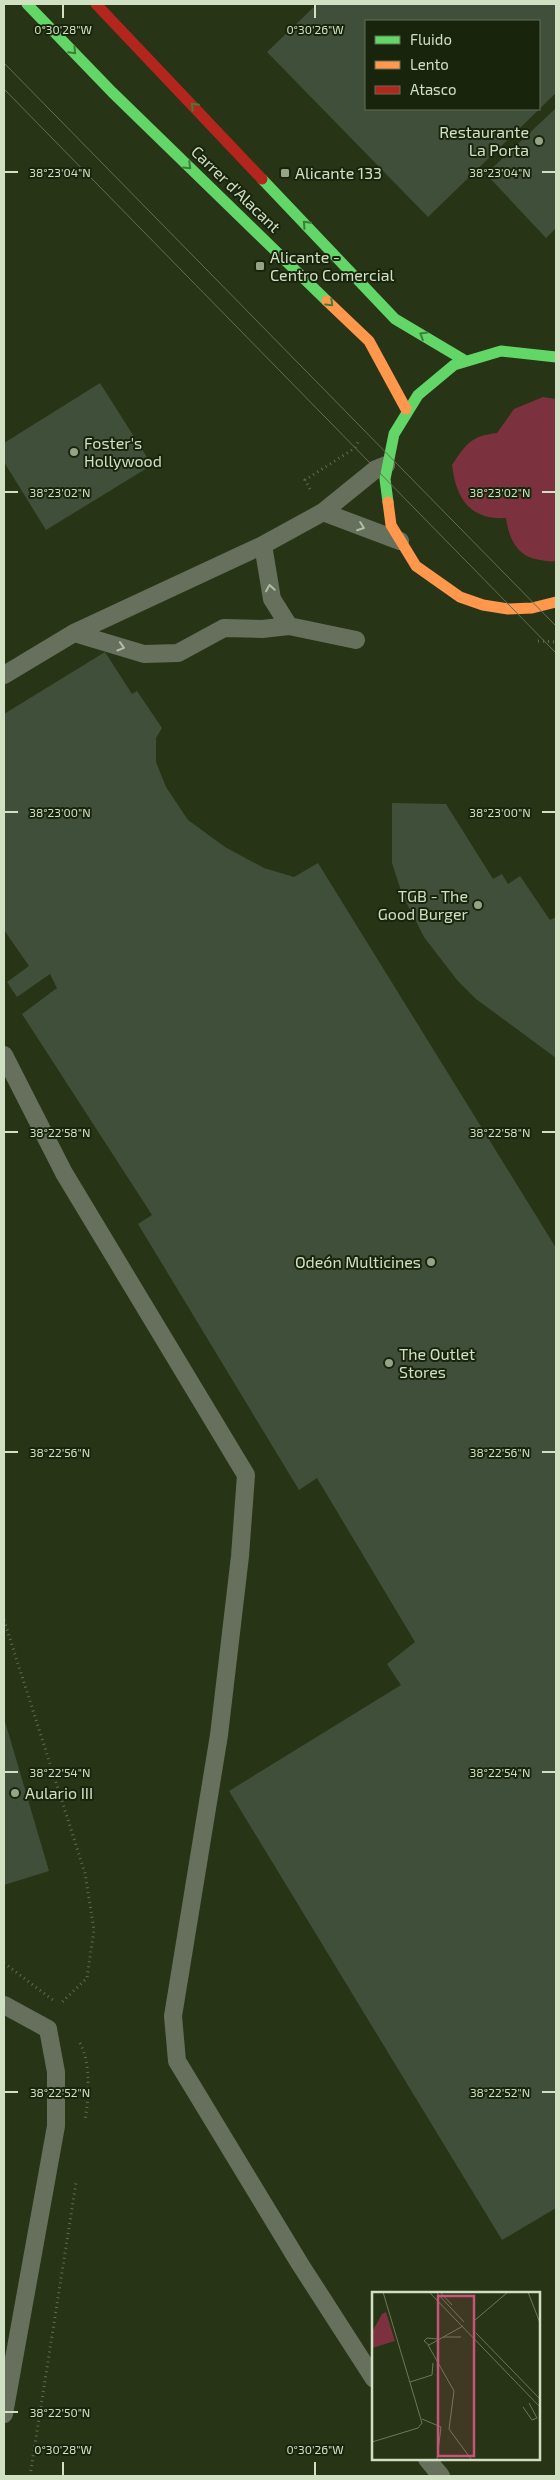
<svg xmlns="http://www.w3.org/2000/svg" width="560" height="2480" viewBox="0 0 560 2480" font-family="'Exo 2',sans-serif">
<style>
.green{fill:#7c313e}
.building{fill:#404f39;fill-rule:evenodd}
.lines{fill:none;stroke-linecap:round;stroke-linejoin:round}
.path{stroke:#626b56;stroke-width:3;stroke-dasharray:1 4;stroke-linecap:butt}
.lane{stroke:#67705c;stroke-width:18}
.fast{stroke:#63d668;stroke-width:11}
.slow{stroke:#ff974d;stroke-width:11}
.jam{stroke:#b3261e;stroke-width:11}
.tram{stroke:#636d58;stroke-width:1}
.oneway{stroke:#3e7d3a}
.oneway2{stroke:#b0bea4}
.ticks{fill:none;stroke:#d0e0c3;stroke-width:2}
.poi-dot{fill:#95a486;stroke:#19240d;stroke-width:2}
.labels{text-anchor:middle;stroke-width:4;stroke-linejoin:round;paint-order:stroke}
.poi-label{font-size:16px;fill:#d0e0c3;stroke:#19240d;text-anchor:start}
.street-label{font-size:16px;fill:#d0e0c3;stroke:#19240d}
.inset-road{fill:none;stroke:#6b795b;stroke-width:1}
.view{fill:#c6547a;fill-opacity:0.15;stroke:#c6547a;stroke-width:2.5}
.inset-edge{fill:none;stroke:#d0e0c3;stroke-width:2.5}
.ticks-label{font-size:12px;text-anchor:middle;fill:#d0e0c3;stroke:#19240d;stroke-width:4;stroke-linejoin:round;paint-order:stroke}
</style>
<rect width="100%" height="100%" fill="#273415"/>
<!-- green -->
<path class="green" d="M543,397L556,399V561C551,562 546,561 540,560C517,557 509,539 506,518C469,520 456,498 452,465C466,444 471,436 497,433L514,409Z"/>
<!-- building -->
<path class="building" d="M317,4H556V93L428,217L267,52ZM366,21H539V109H366Z
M556,108V228L546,238L486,174Z
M100,383L152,465L46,530L4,462V443Z
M105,652L132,694L137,691L162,728L156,738V762L166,787L188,820L225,847L264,868L294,877L318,863L556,1248V2208L502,2240L229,1791L401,1685L387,1664L415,1642L317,1478L299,1490L138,1224L152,1215L22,1014L57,988L50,974L17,997L7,982L29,966L4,930V714Z
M392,803L446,804L493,879L502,874L508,884L520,876L550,920L556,917V1058L476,999L457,980L424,937L402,894L392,863Z
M4,1718L49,1871L4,1885Z"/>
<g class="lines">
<!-- path -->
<path class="path" d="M310,489L305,480L355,448L358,442
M538,641L556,642
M4,1620L85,1873L94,1930L87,1978L60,2004
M4,1963L53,2000
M80,2043C91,2064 89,2097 85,2120
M30,2476L76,2183"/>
<!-- lane -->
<path class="lane" d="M323,512L400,541
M263,545L272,599L289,626
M74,633L144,654L178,653L224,628L262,629L289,626L356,640
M4,675L74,633L263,545L323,512L376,469L386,465
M4,1055L64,1173L246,1475L240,1556L219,1735L173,2016L177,2061L300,2264L374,2379
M4,2005L48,2029L56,2072V2126L4,2414
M427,2459L441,2476"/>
<!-- fast -->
<path class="fast" d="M27,4L112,92L327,301
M262,179L395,319L464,360
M388,502L385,479L394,434L418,395L454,365L501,351L556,357"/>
<!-- slow -->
<path class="slow" d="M327,301L369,341L406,409
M388,502L391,525L416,566L460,597L483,605L508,609L532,608L556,602"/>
<!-- jam -->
<path class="jam" d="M96,4L262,179"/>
<!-- tram -->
<path class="tram" d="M4,63L556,626
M4,89L556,653"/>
</g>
<!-- one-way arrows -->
<defs><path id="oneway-chevron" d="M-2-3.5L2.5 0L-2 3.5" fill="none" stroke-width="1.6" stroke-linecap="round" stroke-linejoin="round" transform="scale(1.25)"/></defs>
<g class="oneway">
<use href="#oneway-chevron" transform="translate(73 51) rotate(46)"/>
<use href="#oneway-chevron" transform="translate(194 106) rotate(-134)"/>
<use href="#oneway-chevron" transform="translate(188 166) rotate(44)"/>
<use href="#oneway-chevron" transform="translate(306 224) rotate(-133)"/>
<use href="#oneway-chevron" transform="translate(330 303) rotate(44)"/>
<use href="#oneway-chevron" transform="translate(423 335) rotate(-149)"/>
</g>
<g class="oneway2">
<use href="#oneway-chevron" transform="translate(361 527) rotate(20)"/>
<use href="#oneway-chevron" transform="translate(270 588) rotate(-99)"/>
<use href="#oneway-chevron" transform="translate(121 647) rotate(17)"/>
</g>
<!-- ticks -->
<path class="ticks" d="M63,5V18M315,5V18M5,172H18M542,172H555M5,492H18M542,492H555M5,812H18M542,812H555M5,1132H18M542,1132H555M5,1452H18M542,1452H555M5,1772H18M542,1772H555M5,2092H18M542,2092H555M5,2412H18M63,2462V2475M315,2462V2475"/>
<!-- markers -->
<g class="poi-dot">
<circle cx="539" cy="141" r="5"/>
<rect x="280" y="168" width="10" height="10" rx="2.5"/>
<rect x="255" y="261" width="10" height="10" rx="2.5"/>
<circle cx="74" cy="452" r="5"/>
<circle cx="478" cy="905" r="5"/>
<circle cx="431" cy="1262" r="5"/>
<circle cx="389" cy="1363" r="5"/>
<circle cx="15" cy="1793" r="5"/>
</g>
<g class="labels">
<!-- poi labels -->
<g class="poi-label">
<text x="529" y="138" text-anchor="end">Restaurante<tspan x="529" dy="18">La Porta</tspan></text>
<text x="295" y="179">Alicante 133</text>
<text x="270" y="263">Alicante -<tspan x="270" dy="18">Centro Comercial</tspan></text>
<text x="84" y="449">Foster's<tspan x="84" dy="18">Hollywood</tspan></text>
<text x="468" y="902" text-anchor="end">TGB - The<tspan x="468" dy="18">Good Burger</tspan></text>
<text x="421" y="1268" text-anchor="end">Odeón Multicines</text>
<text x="399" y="1360">The Outlet<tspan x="399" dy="18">Stores</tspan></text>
<text x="25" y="1799">Aulario III</text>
</g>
<!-- street labels -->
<g class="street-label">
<text transform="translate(236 189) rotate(44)" y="6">Carrer d'Alacant</text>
</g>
</g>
<!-- overview -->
<g transform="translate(372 2292)">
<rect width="168" height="168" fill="#273415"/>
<path d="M14,20L23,49L0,56V40L10,22Z" fill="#7c313e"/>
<path class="inset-road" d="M57,0L168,115M64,0L92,30M68,0L80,13M156,0L168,31M103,28L136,0M104,41L168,107M71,45H89M66,47L55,46L52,49L57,53L91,34M56,53L82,99L77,137L99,167M38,90L60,83L61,71M151,115L160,128L165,126L157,111M50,127L69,135L65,167M0,150L46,136L50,131L11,0"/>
<path class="view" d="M66,4H102V164H66Z"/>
<rect width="168" height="168" class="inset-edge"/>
</g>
<g class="ticks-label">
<text x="63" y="34">0°30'28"W</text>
<text x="315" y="34">0°30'26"W</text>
<text x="60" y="177">38°23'04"N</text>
<text x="500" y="177">38°23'04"N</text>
<text x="60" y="497">38°23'02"N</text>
<text x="500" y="497">38°23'02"N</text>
<text x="60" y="817">38°23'00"N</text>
<text x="500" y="817">38°23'00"N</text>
<text x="60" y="1137">38°22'58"N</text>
<text x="500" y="1137">38°22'58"N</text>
<text x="60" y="1457">38°22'56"N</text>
<text x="500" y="1457">38°22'56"N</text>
<text x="60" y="1777">38°22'54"N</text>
<text x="500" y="1777">38°22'54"N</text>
<text x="60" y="2097">38°22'52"N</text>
<text x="500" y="2097">38°22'52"N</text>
<text x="60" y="2417">38°22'50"N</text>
<text x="63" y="2454">0°30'28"W</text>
<text x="315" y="2454">0°30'26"W</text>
</g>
<!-- border -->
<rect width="560" height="2480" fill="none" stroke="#d0e0c3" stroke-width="10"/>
<!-- legend -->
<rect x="365" y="20" width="175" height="90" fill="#19240d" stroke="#626f56"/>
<rect x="375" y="36" width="25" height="8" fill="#63d668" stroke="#626f56"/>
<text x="410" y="45" font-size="15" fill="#d0e0c3">Fluido</text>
<rect x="375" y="61" width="25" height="8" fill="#ff974d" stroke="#626f56"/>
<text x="410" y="70" font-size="15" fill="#d0e0c3">Lento</text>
<rect x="375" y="86" width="25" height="8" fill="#b3261e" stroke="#626f56"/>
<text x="410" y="95" font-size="15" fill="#d0e0c3">Atasco</text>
</svg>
